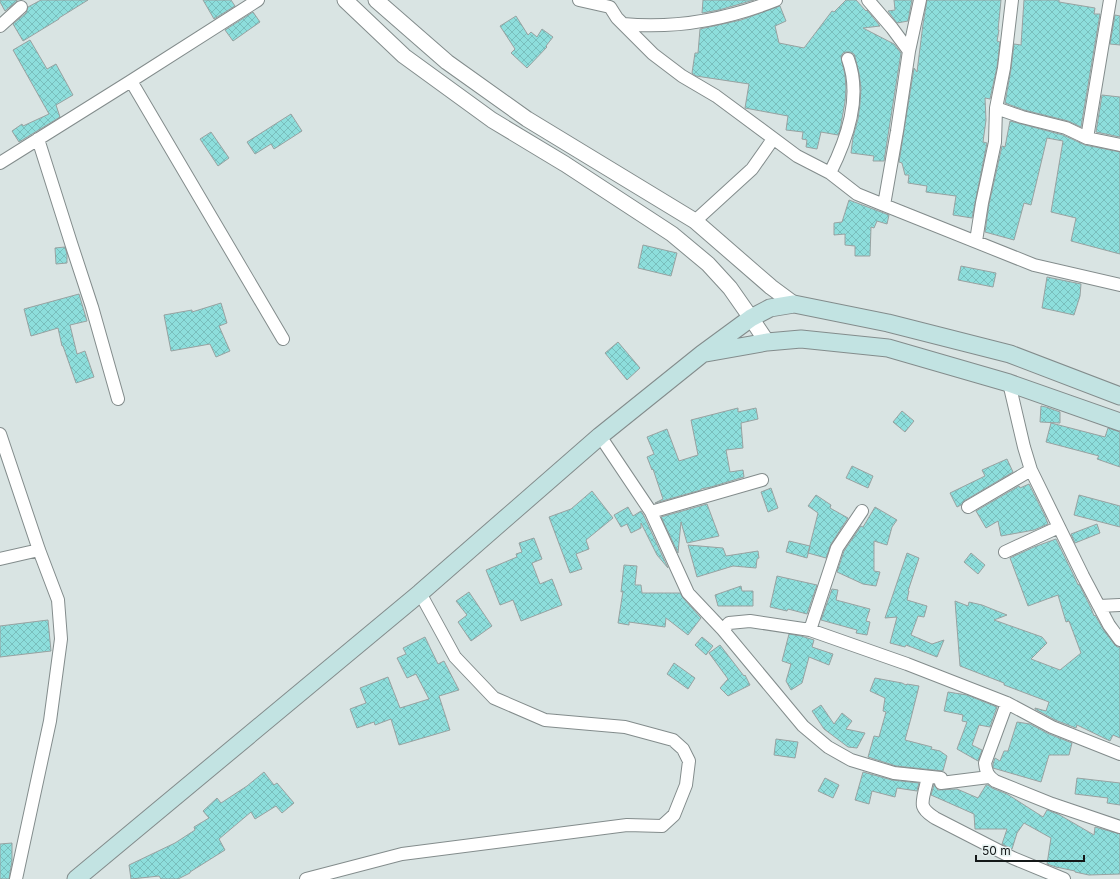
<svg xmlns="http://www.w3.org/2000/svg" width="1120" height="879" viewBox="0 0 1120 879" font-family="Inter,sans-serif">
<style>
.building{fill:url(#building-cross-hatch);stroke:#98a2a1}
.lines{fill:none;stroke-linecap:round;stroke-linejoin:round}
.minor-casing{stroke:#838c8c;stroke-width:14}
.tertiary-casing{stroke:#838c8c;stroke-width:17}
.secondary-casing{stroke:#838c8c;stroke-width:19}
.minor{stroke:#fff;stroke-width:12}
.tertiary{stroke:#fff;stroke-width:15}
.secondary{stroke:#c2e3e2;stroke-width:17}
</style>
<defs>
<pattern id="building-cross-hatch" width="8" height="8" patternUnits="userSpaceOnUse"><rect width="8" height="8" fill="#8ddedc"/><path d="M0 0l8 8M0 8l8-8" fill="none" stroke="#79bebc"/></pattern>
</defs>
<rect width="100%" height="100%" fill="#d9e4e3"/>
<!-- building -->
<path class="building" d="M0,0H17V1L5,11L0,2Z
M41,0H88L59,18V19L23,41L13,24L26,13L28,7Z
M203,0H231L235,6L214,19Z
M703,0H754L719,10L702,13Z
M846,0H856L866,11L867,10L880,26L863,28L894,44L901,53L884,161H873L874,156L851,153L853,137L858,119L860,104L861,88L859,73L855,57L854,54L850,52H846L843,53L841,57L845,75L846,88L845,102L840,130L838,135L821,132L817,149L806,147L807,140L802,139L803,132L786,130L788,116L745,108L749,84L696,76L692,73L695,53H698L700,29L741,20L780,6L786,21L775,26L779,43L804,48L832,11L834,12Z
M894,0H912L908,21L897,23L888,11L895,10Z
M927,0H1001L998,30H999L997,41L1000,42L997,67L990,99L985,98L986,120L983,142L987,143L972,218L953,215L956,196L926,192L927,186L908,183L909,175H905L902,163L899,162L914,68L917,72L923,24Z
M1024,0H1059V2L1095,8L1094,14H1100L1081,127L1068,121L1024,110L1005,103L1011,69L1014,44L1021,45Z
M253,12L260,22L233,41L225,30Z
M1115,15L1120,16V45L1110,44Z
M516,16L528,35L531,32L537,37L542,29L553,37L546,46L547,47L527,68L511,53L515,49L500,26Z
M30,40L47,69L56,64L73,95L56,105L60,117L19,142L12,131L22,124L23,126L49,114L13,50Z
M1102,95L1120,97V137L1096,132Z
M291,114L302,131L274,149L271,144L255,154L247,142Z
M1010,121L1063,135L1085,145L1120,152V254L1071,241L1076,218L1051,212L1063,141L1047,138L1031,205L1024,203L1014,240L985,232L989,204L1002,146L1005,147Z
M211,132L229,158L218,166L200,139Z
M849,200L889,215L887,224L877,221L874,228L871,227L870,256H855V246L845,245V234L834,235V223L842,222Z
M643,245L677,253L671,276L638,268Z
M65,247L67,254V263L56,264L55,248Z
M961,266L996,273L993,287L958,280Z
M1047,277L1081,284L1080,296L1074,315L1056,311L1042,308Z
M79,294L87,321L70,325L77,354L85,351L94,377L76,383L63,346H62L58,328L31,336L24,309Z
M221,303L227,323L219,326L230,351L216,357L210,344L171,351L164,315L192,310V312Z
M618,342L640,368L627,380L605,353Z
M1041,406L1046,407L1060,412V423L1040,422Z
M738,408V412L756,408L758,419L741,423L743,448L726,450L730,472L743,470L744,477L711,487L701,489V490L655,503L663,499L653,469L652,470L647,457L654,454L647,437L667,429L679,461L698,455L691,420Z
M902,411L914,421L905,432L893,422Z
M1051,423L1105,437L1108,428L1120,432V467L1097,459L1099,456L1046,442Z
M1007,459L1013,472L964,501L961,505L957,507L950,493L985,476L982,470Z
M852,466L873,476L868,488L846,478Z
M1029,484L1045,516L1048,524L1034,530L1001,536L998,521L986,528L976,511L1019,486L1020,488Z
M771,488L778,508L768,512L761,492Z
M592,491L613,518L586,540L589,549L576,554L582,569L570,573L549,517L571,509Z
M816,495L831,505L830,508L848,518L831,544L826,558L808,553L818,513L808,506Z
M1079,495L1120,506V527L1074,515Z
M707,504L719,536L687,543L681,522L678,553L661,517Z
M628,507L633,516L641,511L644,516L668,568L657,555L641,523V528L631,533L627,524L621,527L614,515Z
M875,507L897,520L892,527L887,545L874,541V571L880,572L876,586L863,584L837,572L844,551L861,526L863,527Z
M1097,524L1100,533L1075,543L1071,534Z
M534,538L542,559L532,563L540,584L552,579L562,605L521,621L513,600L500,605L486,570L517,557L516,554L522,552L519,543Z
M1056,539L1075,578L1078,585L1079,584L1091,608L1094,616L1095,615L1103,629L1114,644L1117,647H1120V738L1113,735L1110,741L1077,725L1076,728L1055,720L1035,709V708L1046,711L1049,702L1004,685V683L960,666L955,601L968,606L969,602L982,605L1007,615L994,620L1042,637L1047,643L1031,659L1060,670L1081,653L1069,621L1066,622L1058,595L1028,606L1010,558L1034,547Z
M789,541L810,546L807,558L786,552Z
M688,545L723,548L726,556L758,551L759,558L757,559L756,568L733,566L697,577Z
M907,553L919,558L908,591H909L907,600L927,606L924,617L918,616L911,635L932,644L944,640L937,657L906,645L905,647L890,643L897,617L885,618Z
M971,553L985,565L978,574L964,562Z
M624,565L637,566L635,585H641L642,593H680L683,598L701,618L688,635L666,618L665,627L629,622V625L618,623L623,591L621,592Z
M777,576L817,585L807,614L788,609L787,611L770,607Z
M741,586L742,591H753V606H718L715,595Z
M832,589L838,590L836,600L870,609L866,621L870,622L867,635L856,633L857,630L821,620Z
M469,592L492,626L471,641L458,622L467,615L456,601Z
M48,620L51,651L0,657V626Z
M789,634L801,636L814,640L812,647L833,654L829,665L809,657L802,683L791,690L786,681L791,664L782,661Z
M425,637L438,664L444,661L459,690L439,696L450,730L399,745L391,719L375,725L374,722L357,728L350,709L366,703L360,688L388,677L400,708L429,699L416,674L407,678L397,658L406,654L403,648Z
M702,637L713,646L706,655L695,645Z
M720,645L744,676L745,675L750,685L728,696L720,688L728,679L709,653Z
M674,663L695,678L688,689L667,674Z
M875,678L902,683L906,685L907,684L919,686L911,718L905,740L932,747L931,749L940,751L947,756L943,771L896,766L868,757L874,736L879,737L886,712L883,711L885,698L870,691Z
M948,692L967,695L997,707L990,727L979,725L972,745L982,750L978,761L957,749L967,722L962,721L963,715L944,711Z
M821,705L834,724L842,713L852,721L846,729L865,733L857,748L848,747L824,729L812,711Z
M1017,722L1030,724L1049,734L1072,743L1069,755H1049L1041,782L993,768V764L995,758L1000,761L1004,751H1008Z
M776,739L798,742L795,758L774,755Z
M264,772L274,785L277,783L294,803L282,813L276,806L255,819L251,812L219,839L225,850L190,872V873L178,879H161L159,876L131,879L129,865L175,843L195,830L194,827L209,818L203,811L217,798L221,803L247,786Z
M863,772L892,780L919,783L917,791L897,788L895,797L872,791L869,804L855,800Z
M825,778L839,785L833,798L818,791Z
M1077,778L1120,783V805L1107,803L1108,798L1075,794Z
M934,785L938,790L957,789L978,798L986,785H988L992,788L1007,794L1043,817L1047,810L1058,814L1094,835L1095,827L1120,834V874L1089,875L1075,872V871L1056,867L1047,864L1051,838L1024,823L1017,833L1012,849L1002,844L1007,829H975L974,814L931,795Z
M12,843V861L9,879H0V844Z"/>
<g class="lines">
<defs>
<path id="minor" d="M579,0L610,7L617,18L653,54L682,76L716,96L797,156L830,173L857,194L884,205
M868,0L892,28L909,51
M920,0L909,51L897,131L884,205L1034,265L1120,285
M623,24C675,29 728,19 776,0
M0,26L21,7
M131,81L283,339
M996,108L1022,117L1066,128L1087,138L1110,0
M1087,138L1120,145
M38,139L71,243L92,307L118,399
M0,163L131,81L258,0
M830,173C847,139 862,97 848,59
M695,221L752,169L773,139
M976,241L982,203L995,142L996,108L1004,68L1012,0
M1009,383L1024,447L1031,470L1083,576L1109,625L1120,640
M0,434L39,550L58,600L61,639L50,721L16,879
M600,436L651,512L688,593L723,630
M968,507L1031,470
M651,512L762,480
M1005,552L1059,527
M0,559L39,550
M1099,606L1120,605
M810,630L837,548L862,511
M1007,703L985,763C986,772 988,776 995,781L1052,804L1120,827
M928,777C927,783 921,800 923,806C925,812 931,815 935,818L1013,858L1064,879
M941,778L894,773L851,760L828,747L803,726L723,630L729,623L750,621L810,630L907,664L1007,703L1052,727L1120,754
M941,783L989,777
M306,879L402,854L627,825L662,826L674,815L686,785L689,761L683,749L673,740L625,727L545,720L494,698L455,657L420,593"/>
<path id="tertiary" d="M345,0L404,56L492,120L565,164L672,234L708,264L730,288L751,318L767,342
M376,0L447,62L527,119L695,221L771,287L794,304"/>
<path id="secondary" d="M706,353L767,342L801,339L888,348L1009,383L1120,422
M76,879L420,593L600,436L702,354L751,318L770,308L794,304L888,323L1010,354L1120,396"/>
</defs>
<!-- minor casing -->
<use href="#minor" class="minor-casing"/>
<!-- tertiary casing -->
<use href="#tertiary" class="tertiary-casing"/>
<!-- secondary casing -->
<use href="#secondary" class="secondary-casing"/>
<!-- minor -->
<use href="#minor" class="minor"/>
<!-- tertiary -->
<use href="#tertiary" class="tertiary"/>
<!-- secondary -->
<use href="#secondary" class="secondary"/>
</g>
<!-- scale -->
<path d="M976 855v6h108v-6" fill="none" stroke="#141818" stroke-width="2"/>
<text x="982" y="855" font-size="12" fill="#141818" stroke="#e6f1f0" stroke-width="3" paint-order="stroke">50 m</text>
</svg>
